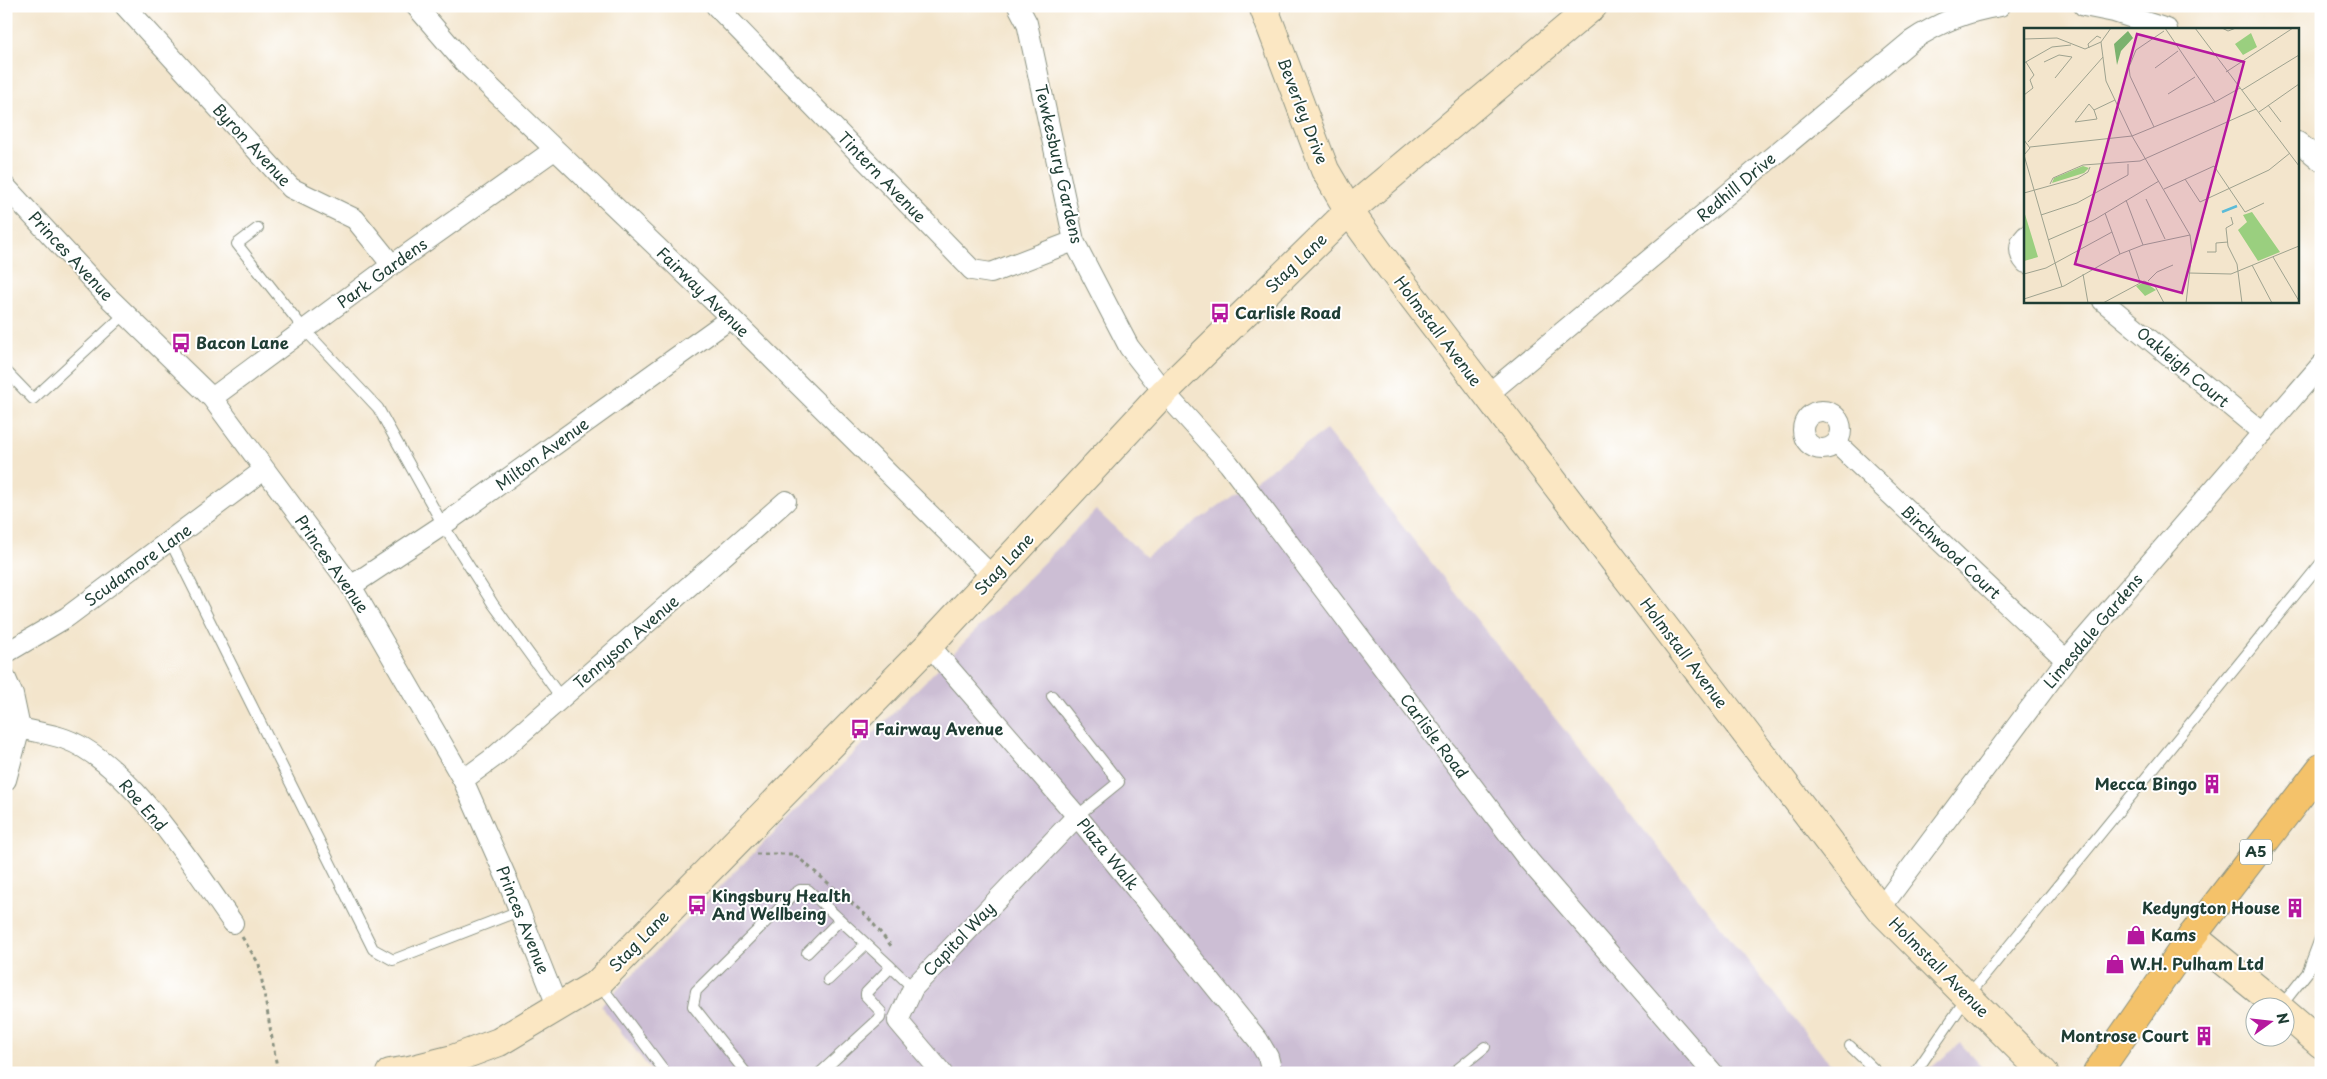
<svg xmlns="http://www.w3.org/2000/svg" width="2327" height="1079" viewBox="0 0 2327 1079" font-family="'Playpen Sans',sans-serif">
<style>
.industrial{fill:#ccbed4}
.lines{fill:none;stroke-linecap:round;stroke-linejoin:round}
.lane-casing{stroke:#899180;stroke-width:12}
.street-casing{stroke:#899180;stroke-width:22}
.secondary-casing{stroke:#899180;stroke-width:30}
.primary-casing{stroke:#899180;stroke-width:30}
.path{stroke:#899180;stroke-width:3;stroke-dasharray:4 4;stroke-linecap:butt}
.lane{stroke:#fff;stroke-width:10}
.street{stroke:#fff;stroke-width:20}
.secondary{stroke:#fbe7c3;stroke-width:28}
.primary{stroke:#f4c26a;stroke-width:28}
.labels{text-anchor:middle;stroke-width:4;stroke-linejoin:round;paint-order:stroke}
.shield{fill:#fff;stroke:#627771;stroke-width:1}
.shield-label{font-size:15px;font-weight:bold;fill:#1f3d34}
.street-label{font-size:16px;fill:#1f3d34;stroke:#fff}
.poi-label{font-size:16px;font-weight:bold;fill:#1f3d34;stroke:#fff;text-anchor:start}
.inset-river{fill:none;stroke:#5abbd8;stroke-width:2.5}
.inset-road{fill:none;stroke:#9ea28f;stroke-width:1}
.view{fill:#b5179e;fill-opacity:0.15;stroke:#b5179e;stroke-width:2.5}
.inset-edge{fill:none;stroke:#1f3d34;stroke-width:2.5}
</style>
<rect width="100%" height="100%" fill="#fff"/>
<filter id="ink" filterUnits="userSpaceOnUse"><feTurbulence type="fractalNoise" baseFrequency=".02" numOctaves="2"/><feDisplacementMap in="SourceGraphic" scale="10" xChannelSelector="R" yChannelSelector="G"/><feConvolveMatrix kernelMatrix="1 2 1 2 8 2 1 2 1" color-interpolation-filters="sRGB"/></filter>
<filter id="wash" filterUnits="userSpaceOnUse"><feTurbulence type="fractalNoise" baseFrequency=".0096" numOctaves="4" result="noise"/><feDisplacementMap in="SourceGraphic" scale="20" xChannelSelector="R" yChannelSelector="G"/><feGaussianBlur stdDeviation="1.12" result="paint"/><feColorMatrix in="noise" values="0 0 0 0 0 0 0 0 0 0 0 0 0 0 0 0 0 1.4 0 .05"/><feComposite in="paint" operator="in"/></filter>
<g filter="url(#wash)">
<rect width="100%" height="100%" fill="#f3e5cc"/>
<!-- industrial -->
<path class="industrial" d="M1326,430L1837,1073H653L601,1006L1096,510L1146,557Z
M1960,1043L1988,1073H1925Z"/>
</g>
<g filter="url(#ink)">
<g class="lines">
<defs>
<path id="lane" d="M258,228L237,244L304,329L378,408L443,525L493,604L562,699
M6,371L33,399L125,314
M170,541L373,949L393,960L519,911
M1052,696L1119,782L1077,816
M807,953L840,920
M891,967L913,988
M828,980L866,944
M599,983L666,1073
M2281,1006L2307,973L2321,936
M1850,1046L1878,1073
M746,1073L693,1006L696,991L794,894L800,890H808L891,967L866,993V996L881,1012L880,1018L820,1073
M1453,1073L1485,1047
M1915,1073L1968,996L2321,563"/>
<path id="street" d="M125,6L291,188L355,219L392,265
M416,6L463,61L731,318L992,576
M716,6L972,270L991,273L1074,241
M1018,6L1027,23L1074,241L1129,347L1164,392L1229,464L1529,861L1713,1073
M2084,6L2114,12L2167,29
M2298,142L2321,161
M6,187L107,296L212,398L351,586L463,780L506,877L558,1008
M2026,236C2018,244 2018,254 2026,263
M2103,301L2263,433
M1487,395L1911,41C1938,23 1967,11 2000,6
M212,398L392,265L554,150
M1803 430a19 19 0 1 1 38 0a19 19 0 1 1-38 0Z
M1836,443L2066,660
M351,586L443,525L731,318
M929,645L1077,816L1258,1040L1268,1057L1272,1073
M6,653L67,617L264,470
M6,679L13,695L20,728L6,780
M20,728C35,732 51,734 65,739C129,762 194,868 233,923
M463,780L493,758L786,501
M1880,909L2066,660L2321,365
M942,1073L898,1021L913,988L1077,816"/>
<path id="secondary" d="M1263,6L1325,170L1349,211L1383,258L1880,909L2044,1073
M2192,936L2278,1006
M2284,1012L2321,1044
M390,1073L409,1070L453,1059L499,1042L598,983L929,645L1164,392L1349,211L1593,6"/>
<path id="primary" d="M2097,1073L2192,936L2321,768"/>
</defs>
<!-- lane casing -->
<use href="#lane" class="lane-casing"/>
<!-- street casing -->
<use href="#street" class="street-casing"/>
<!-- secondary casing -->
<use href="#secondary" class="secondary-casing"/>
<!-- primary casing -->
<use href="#primary" class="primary-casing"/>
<!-- path -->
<path class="path" d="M756,854H794L867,916L892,947
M242,937L259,964L278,1073"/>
<!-- lane -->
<use href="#lane" class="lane"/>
<!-- street -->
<use href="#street" class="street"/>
<!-- secondary -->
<use href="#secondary" class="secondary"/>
<!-- primary -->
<use href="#primary" class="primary"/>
</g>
</g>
<!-- icons -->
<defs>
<symbol id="bus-bare" viewBox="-9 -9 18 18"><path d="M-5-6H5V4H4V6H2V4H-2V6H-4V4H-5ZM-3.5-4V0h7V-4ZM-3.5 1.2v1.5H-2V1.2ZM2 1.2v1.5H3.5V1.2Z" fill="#b5179e" stroke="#fff" stroke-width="2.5" paint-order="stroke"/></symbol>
<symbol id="building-bare" viewBox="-9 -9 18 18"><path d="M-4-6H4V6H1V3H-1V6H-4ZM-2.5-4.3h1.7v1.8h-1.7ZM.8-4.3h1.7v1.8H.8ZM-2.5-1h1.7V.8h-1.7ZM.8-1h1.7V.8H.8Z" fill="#b5179e" stroke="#fff" stroke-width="2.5" paint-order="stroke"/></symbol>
<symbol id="shop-bare" viewBox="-9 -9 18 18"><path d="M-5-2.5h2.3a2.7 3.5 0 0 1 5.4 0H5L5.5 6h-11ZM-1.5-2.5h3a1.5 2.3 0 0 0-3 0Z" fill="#b5179e" stroke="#fff" stroke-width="2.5" paint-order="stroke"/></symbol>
</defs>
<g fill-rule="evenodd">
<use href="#bus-bare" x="1206" y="299" width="28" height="28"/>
<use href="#bus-bare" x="167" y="329" width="28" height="28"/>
<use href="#bus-bare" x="846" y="715" width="28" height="28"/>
<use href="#building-bare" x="2198" y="770" width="28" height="28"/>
<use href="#bus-bare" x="683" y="891" width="28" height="28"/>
<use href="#building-bare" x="2281" y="894" width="28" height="28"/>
<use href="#shop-bare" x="2122" y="921" width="28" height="28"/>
<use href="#shop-bare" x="2101" y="950" width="28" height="28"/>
<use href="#building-bare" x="2190" y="1022" width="28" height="28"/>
</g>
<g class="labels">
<!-- shield labels -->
<rect class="shield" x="2240" y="839.5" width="32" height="25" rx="4"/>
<g class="shield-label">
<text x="2256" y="857">A5</text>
</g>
<!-- street labels -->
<g class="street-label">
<text transform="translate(1303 111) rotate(69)" y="6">Beverley Drive</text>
<text transform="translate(252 145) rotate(47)" y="6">Byron Avenue</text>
<text transform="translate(1059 164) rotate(77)" y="6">Tewkesbury Gardens</text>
<text transform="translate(882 177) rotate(46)" y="6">Tintern Avenue</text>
<text transform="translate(1736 187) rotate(-40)" y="6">Redhill Drive</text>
<text transform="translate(71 256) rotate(47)" y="6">Princes Avenue</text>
<text transform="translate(1296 263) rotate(-44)" y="6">Stag Lane</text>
<text transform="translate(382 273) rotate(-36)" y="6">Park Gardens</text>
<text transform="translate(703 292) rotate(44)" y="6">Fairway Avenue</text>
<text transform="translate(1438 331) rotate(53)" y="6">Holmstall Avenue</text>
<text transform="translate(2183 367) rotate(40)" y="6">Oakleigh Court</text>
<text transform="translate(542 454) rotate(-36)" y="6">Milton Avenue</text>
<text transform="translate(1951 552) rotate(43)" y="6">Birchwood Court</text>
<text transform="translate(332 564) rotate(55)" y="6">Princes Avenue</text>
<text transform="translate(1004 564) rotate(-47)" y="6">Stag Lane</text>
<text transform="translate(138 565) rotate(-36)" y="6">Scudamore Lane</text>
<text transform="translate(2093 631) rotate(-50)" y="6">Limesdale Gardens</text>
<text transform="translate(626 642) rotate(-41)" y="6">Tennyson Avenue</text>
<text transform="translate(1684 653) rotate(53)" y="6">Holmstall Avenue</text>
<text transform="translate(1434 736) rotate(53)" y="6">Carlisle Road</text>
<text transform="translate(143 805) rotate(49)" y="6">Roe End</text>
<text transform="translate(1108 854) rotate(51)" y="6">Plaza Walk</text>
<text transform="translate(523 920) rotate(68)" y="6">Princes Avenue</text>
<text transform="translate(959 939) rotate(-46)" y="6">Capitol Way</text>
<text transform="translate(639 941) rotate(-46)" y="6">Stag Lane</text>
<text transform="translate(1939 967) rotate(45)" y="6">Holmstall Avenue</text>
</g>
<!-- poi labels -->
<g class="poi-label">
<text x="1235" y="319">Carlisle Road</text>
<text x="196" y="349">Bacon Lane</text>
<text x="875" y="735">Fairway Avenue</text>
<text x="2197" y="790" text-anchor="end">Mecca Bingo</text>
<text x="712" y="902">Kingsbury Health<tspan x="712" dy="18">And Wellbeing</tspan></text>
<text x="2280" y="914" text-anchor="end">Kedyngton House</text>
<text x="2151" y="941">Kams</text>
<text x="2130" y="970">W.H. Pulham Ltd</text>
<text x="2189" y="1042" text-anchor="end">Montrose Court</text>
</g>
</g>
<!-- overview -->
<g transform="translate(2024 28)">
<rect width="275" height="275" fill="#f3e5cc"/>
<path d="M227,5L233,19L219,27L211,16ZM59,138L65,140L60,145L28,155L30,150ZM0,183L14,229L0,233ZM228,184L256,224L234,233L214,202L223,194L219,187ZM121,254L132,262L121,268L112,258Z" fill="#9acf7f"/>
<path d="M104,3L109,10L97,23L93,37L90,16Z" fill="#7bb26e"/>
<path class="inset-river" d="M198,184L213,178"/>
<path class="inset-road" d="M87,0L77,14L82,53L108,108L166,207L168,224L162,275M141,0L191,74M171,0L275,138M198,0L204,3L212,0M0,11L33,10L61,21L77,14M65,20L64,16L73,8L77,10M20,34L35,27L48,29L31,50M0,35L28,19L47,17M131,40L154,23M202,44L269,0M218,62L275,27M144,66L171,49M0,67L9,60L6,52L10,47L2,34M244,77L257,94M70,82L65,76L51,94L73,91L70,82L91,72M235,84L275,56M130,99L106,48L105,39L112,22L140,3M0,112L6,120L0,127M4,114L79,29M6,119L108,108L191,74L216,60M0,127L38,259M161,151L176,174L245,142L266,125M26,156L29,150L59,137L116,133L232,81M140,161L190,138L221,184L240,175M0,165L54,150L64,144L66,139M122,171L141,211M102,172L119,217M81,185L96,226M17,187L53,175L104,147V136M207,189L209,196L202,200L204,218L213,236L218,275M24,212L70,192L135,153M105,222L116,254M183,224H192V215L204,214M249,229L275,273M228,237L248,275M165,245L207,246L275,218M0,246L22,240L88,204M59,246L64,275M124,253L133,244L149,237M0,271L40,258L96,226L119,217L166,207M79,275L120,253L131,258L140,275"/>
<path class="view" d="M113,6L220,34L158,265L51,236Z"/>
<rect width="275" height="275" class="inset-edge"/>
</g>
<!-- margin -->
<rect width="2327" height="1079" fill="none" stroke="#fff" stroke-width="25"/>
<!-- north arrow -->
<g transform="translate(2270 1022) rotate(75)"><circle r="24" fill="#ffffff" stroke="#a5b1ae"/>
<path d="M0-4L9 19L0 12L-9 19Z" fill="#b5179e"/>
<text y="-8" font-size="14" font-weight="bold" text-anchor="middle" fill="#1f3d34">N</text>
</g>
</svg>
